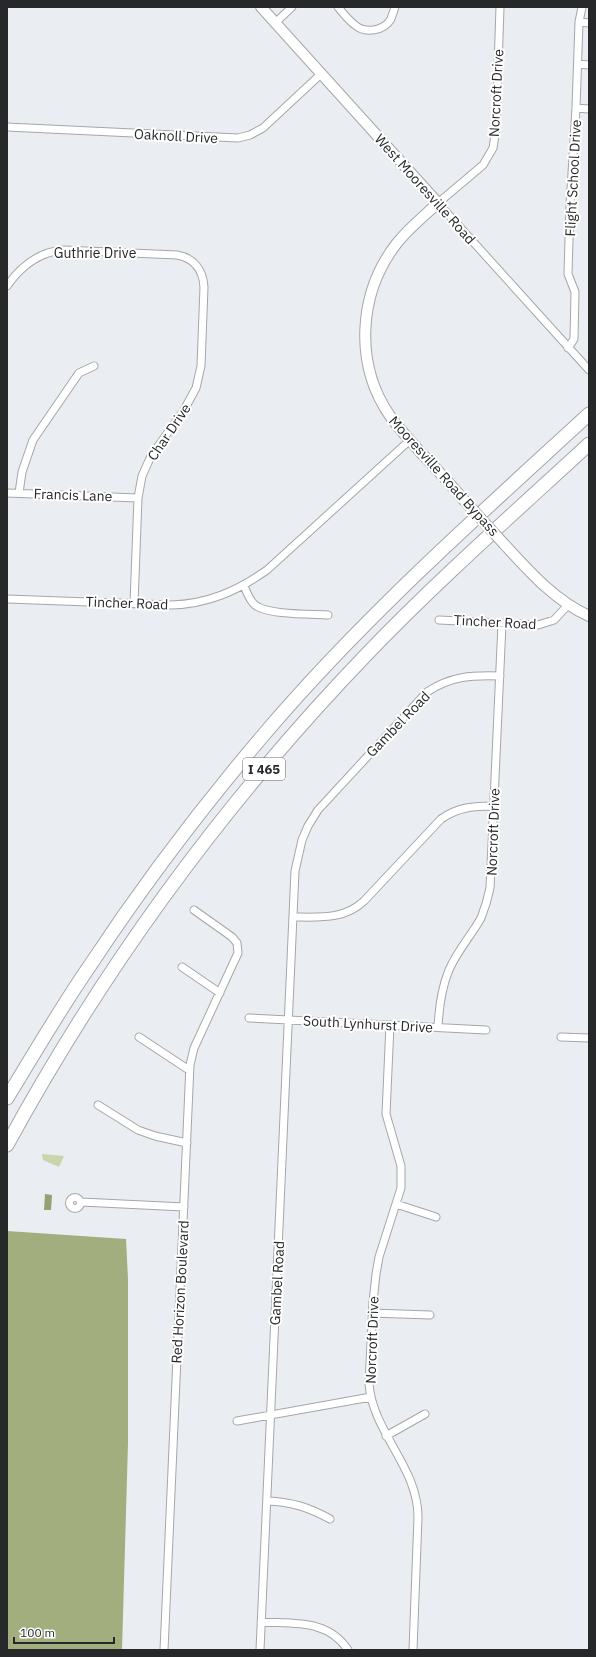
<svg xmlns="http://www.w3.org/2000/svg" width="596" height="1657" viewBox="0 0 596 1657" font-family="'IBM Plex Sans',sans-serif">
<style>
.green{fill:#cad5ae}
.forest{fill:#a2ae7e}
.water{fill:#95a172}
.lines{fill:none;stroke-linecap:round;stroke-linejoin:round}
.street-casing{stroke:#a4a7aa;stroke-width:9}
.secondary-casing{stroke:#a4a7aa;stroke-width:12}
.highway-casing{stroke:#a4a7aa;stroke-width:15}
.street{stroke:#fff;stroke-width:7}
.secondary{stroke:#fff;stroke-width:10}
.highway{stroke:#fff;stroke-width:13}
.secondary-bridge-casing{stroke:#a4a7aa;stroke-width:12;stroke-linecap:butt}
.secondary-bridge{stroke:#fff;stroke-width:10}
.labels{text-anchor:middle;stroke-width:4;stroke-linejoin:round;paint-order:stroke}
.shield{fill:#fff;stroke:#68686a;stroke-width:1}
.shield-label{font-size:13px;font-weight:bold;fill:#27282a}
.street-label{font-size:14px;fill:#27282a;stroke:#fff}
</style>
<rect width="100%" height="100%" fill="#eaedf1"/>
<!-- green -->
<path class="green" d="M42,1154L64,1156L59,1167L43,1160Z"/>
<!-- forest -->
<path class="forest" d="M7,1231L126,1239L128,1279V1443L122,1650H7Z"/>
<!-- water -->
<path class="water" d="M45,1194L52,1195L51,1210H44Z"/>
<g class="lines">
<defs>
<path id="street" d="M338,7C343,13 348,20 355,25C365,34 384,31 391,19C392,15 394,11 395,7
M500,7L496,128L493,148L483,165L438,203L589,370
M579,22L589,23
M275,23L292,7
M578,64L589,65
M576,108L589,109
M7,127L238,138L250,135L263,128L321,74
M7,286C21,266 38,252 63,250L177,255C194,258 203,270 204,287L201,366L196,388L184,410L151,456L142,476L138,498L134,604
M568,348L574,339L575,292L568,274L570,206L576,108L579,22L582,7
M7,493L138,498
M19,493L22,472L33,440L79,373L94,366
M244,586C247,592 249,600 255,605C267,615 311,614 328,615
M7,599L171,605C208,604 237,591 267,570L410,440
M439,620L538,625L554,620L568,605
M293,917C319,917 344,920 364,901L441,819C458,807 474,806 494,806
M182,967L220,993
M249,1018L486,1030
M390,1025L386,1114L401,1166V1188L379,1257L376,1274L373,1302L369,1384C373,1433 418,1467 418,1517L413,1650
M438,1027C439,1007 441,989 449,970C457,951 471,936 481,918C485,908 488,898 490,888L502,624
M139,1037L189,1070
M561,1037L589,1038
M98,1105L138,1130L155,1136L187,1143
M69.5 1203a5.5 5.5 0 1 1 11 0a5.5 5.5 0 1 1-11 0Z
M81,1202L184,1207
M396,1204L436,1217
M372,1313L430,1315
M237,1421L371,1397
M386,1436L425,1414
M267,1501C292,1502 308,1507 330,1519
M261,1622C294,1624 328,1619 348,1650
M164,1650L190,1065L194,1048L238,953L237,943L232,937L194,910
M260,1650L295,871L302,840L308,826L318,810L427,692C451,676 472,675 500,676"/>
<path id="secondary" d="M261,7L438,203C424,216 408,229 397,243C358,293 354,364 390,416C399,429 411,441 421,453C436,468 450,484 464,500
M504,544C529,571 555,601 589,616"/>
<path id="highway" d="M7,1098C34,1054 60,1009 89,967C143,885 202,807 266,732C364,617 478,516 589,414
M7,1145C104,967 225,802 365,656C436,582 513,514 589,444"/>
</defs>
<!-- street casing -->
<use href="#street" class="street-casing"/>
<!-- secondary casing -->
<use href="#secondary" class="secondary-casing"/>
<!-- highway casing -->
<use href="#highway" class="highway-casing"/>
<!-- street -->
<use href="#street" class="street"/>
<!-- secondary -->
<use href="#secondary" class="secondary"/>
<!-- highway -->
<use href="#highway" class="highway"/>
<defs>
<path id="secondary-bridge" d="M464,500L504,544"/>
</defs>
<!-- secondary-bridge casing -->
<use href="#secondary-bridge" class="secondary-bridge-casing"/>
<!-- secondary-bridge -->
<use href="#secondary-bridge" class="secondary-bridge"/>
</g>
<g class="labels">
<!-- shield labels -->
<rect class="shield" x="243" y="758" width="42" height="22" rx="3"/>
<g class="shield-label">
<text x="264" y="774">I 465</text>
</g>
<!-- street labels -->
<g class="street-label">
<text transform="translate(496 93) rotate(-87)" y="5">Norcroft Drive</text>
<text transform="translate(176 136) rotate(3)" y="5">Oaknoll Drive</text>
<text transform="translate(573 178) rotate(-87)" y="5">Flight School Drive</text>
<text transform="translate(425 189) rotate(48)" y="5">West Mooresville Road</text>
<text x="95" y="258">Guthrie Drive</text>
<text transform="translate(169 432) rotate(-56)" y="5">Char Drive</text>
<text transform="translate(444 476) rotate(48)" y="5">Mooresville Road Bypass</text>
<text transform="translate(73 495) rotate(2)" y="5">Francis Lane</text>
<text transform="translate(127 603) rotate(2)" y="5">Tincher Road</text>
<text transform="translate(495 622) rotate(3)" y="5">Tincher Road</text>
<text transform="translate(398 724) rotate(-46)" y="5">Gambel Road</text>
<text transform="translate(493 832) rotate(-88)" y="5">Norcroft Drive</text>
<text transform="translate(368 1024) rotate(3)" y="5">South Lynhurst Drive</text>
<text transform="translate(277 1283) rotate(-87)" y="5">Gambel Road</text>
<text transform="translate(180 1292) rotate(-87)" y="5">Red Horizon Boulevard</text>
<text transform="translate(372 1340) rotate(-88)" y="5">Norcroft Drive</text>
</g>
</g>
<!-- border -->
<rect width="596" height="1657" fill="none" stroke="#27282a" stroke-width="16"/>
<!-- scale -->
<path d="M14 1637v6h100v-6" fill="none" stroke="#27282a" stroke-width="2"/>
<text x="20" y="1637" font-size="12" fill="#27282a" stroke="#ffffff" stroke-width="3" paint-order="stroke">100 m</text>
</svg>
